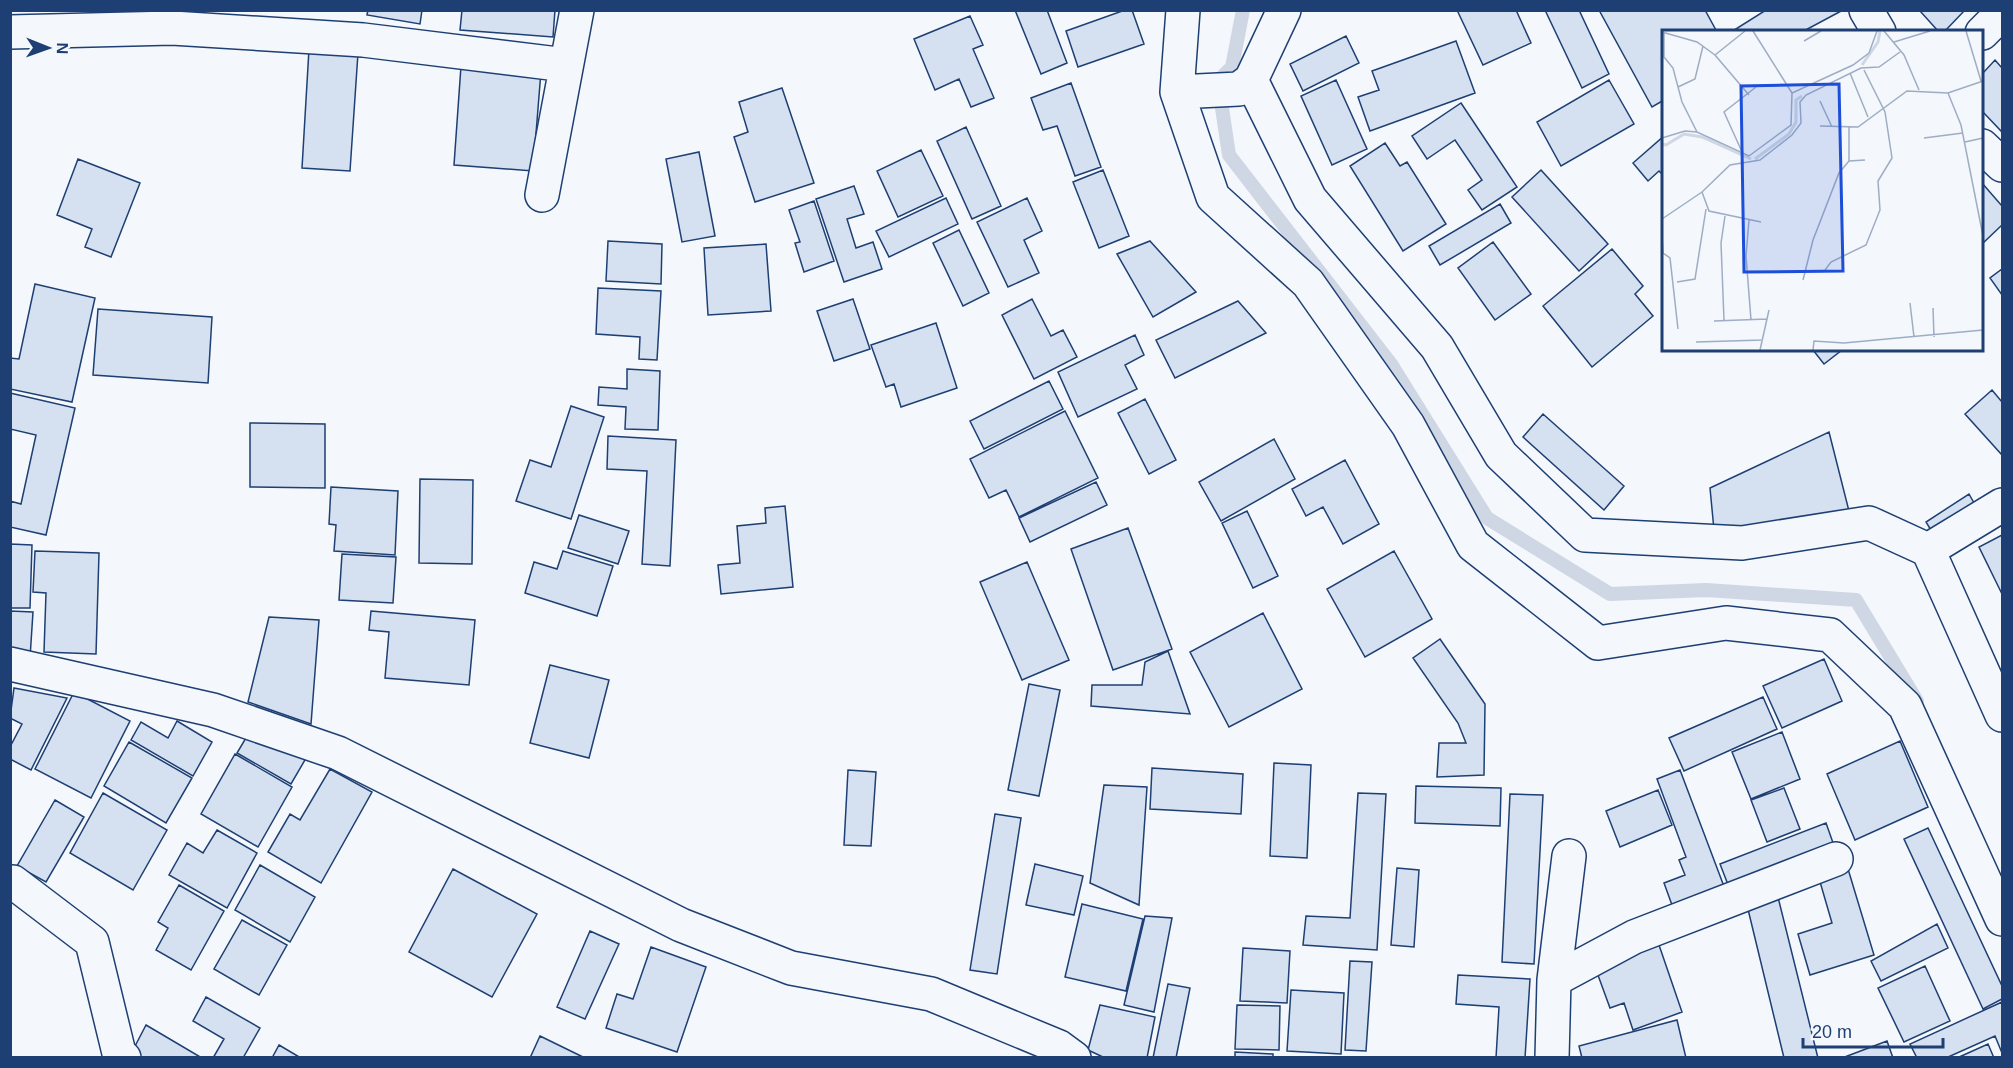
<svg xmlns="http://www.w3.org/2000/svg" width="2013" height="1068" viewBox="0 0 2013 1068" font-family="Helvetica,sans-serif">
<style>
.lines{fill:none;stroke-linecap:round;stroke-linejoin:round}
.stream{stroke:#cfd7e4;stroke-width:14}
.building{fill:#d5e0f0;stroke:#1d3f73;stroke-width:1.5}
.minor-casing{stroke:#1d3f73;stroke-width:36}
.minor{stroke:#f4f7fb;stroke-width:33}
.inset-river{fill:none;stroke:#cfd7e4;stroke-width:3}
.inset-road{fill:none;stroke:#9eadc5;stroke-width:1.5}
.view{fill:#1d4ed8;fill-opacity:0.15;stroke:#1d4ed8;stroke-width:3}
.inset-edge{fill:none;stroke:#1d3f73;stroke-width:3}
</style>
<rect width="100%" height="100%" fill="#f4f7fb"/>
<g class="lines">
<!-- stream -->
<path class="stream" d="M1243,10L1232,67L1218,81L1229,155L1391,364L1487,518L1610,594L1706,590L1856,600L1917,701"/>
</g>
<!-- building -->
<path class="building" d="M368,10H422L420,24L367,15Z
M462,10H555L553,37L460,30Z
M1015,10H1047L1067,63L1041,74Z
M1125,10H1132L1144,44L1078,67L1066,31Z
M1457,10H1516L1531,43L1483,65Z
M1545,10H1579L1609,74L1582,88Z
M1599,10H1705L1717,32H1664V100L1652,107Z
M1766,10H1843L1802,32H1731Z
M1965,10L1944,32H1939L1920,11Z
M970,16L983,45L973,49L994,98L971,107L959,79L935,90L914,39Z
M1346,36L1359,63L1303,91L1290,64Z
M1456,41L1475,93L1370,131L1358,97L1379,90L1372,71Z
M309,49L358,53L350,171L302,168Z
M1995,60L2002,68V132L1982,111V74Z
M461,66L541,71L533,171L454,165Z
M1336,80L1367,149L1332,165L1301,96Z
M1609,80L1634,124L1561,166L1537,122Z
M1071,83L1101,167L1075,176L1057,126L1043,130L1031,98Z
M782,88L814,183L755,202L734,137L748,132L739,102Z
M1461,103L1517,187L1482,210L1468,190L1482,180L1455,140L1427,159L1412,136Z
M966,127L1001,206L972,219L937,141Z
M1664,136V176L1659,171L1648,181L1633,163Z
M1385,143L1400,166L1407,162L1446,224L1403,251L1350,166Z
M921,150L943,196L898,217L877,171Z
M699,152L715,236L682,242L666,159Z
M78,159L140,183L111,257L85,247L92,229L57,215Z
M1103,170L1129,236L1099,248L1073,182Z
M1541,170L1608,244L1579,271L1512,197Z
M1982,183L2002,206V225L1982,244Z
M854,186L864,214L847,219L856,248L873,242L882,269L844,282L816,199Z
M946,198L958,224L889,257L876,231Z
M1027,198L1042,231L1024,240L1039,273L1008,287L977,222Z
M814,201L834,261L804,272L795,243L800,242L789,210Z
M1500,204L1511,223L1440,265L1429,246Z
M959,230L989,293L963,306L933,243Z
M608,241L662,244L661,284L606,281Z
M1150,241L1196,292L1153,317L1117,254Z
M1493,242L1531,294L1495,320L1458,268Z
M766,244L771,311L708,315L704,248Z
M1612,249L1643,286L1635,294L1653,316L1592,367L1543,306Z
M2002,269V295L1990,278Z
M35,284L95,298L72,402L10,389V358L19,359Z
M598,288L661,291L657,360L639,359L640,337L596,334Z
M853,299L870,349L834,361L817,311Z
M1032,299L1051,336L1063,330L1077,357L1034,379L1002,315Z
M1238,301L1266,333L1175,378L1156,340Z
M98,309L212,317L208,383L93,375Z
M936,323L957,388L901,407L894,384L886,387L871,345Z
M1135,335L1144,355L1125,365L1137,389L1078,417L1058,372Z
M1813,350H1842L1824,364Z
M627,369L660,371L658,430L625,429L626,407L598,405L599,387L627,389Z
M1049,381L1063,409L984,449L970,421Z
M1992,390L2002,402V455L1965,414Z
M10,393L75,408L46,535L10,527V501L21,504L36,435L10,429Z
M1145,399L1176,460L1149,474L1118,413Z
M571,406L604,417L571,519L516,501L530,460L551,467Z
M1065,411L1098,478L1019,517L1006,490L989,498L970,459Z
M1543,414L1624,486L1604,510L1523,437Z
M250,423L325,424V488L250,487Z
M1829,432L1851,519L1714,530L1710,488Z
M608,436L676,440L670,566L642,564L647,471L607,469Z
M1274,439L1295,479L1221,521L1199,482Z
M1345,460L1379,524L1343,544L1323,507L1306,516L1292,489Z
M420,479L473,480L472,564L419,563Z
M1096,482L1107,505L1030,542L1019,518Z
M331,487L398,491L395,555L334,551L336,525L329,524Z
M1969,494L1978,510L1935,537L1926,522Z
M785,506L793,587L721,594L718,565L740,563L737,526L766,523L765,508Z
M1247,511L1278,576L1253,588L1222,523Z
M579,515L629,531L618,564L568,548Z
M1128,528L1172,649L1113,670L1071,549Z
M2002,535V594L1979,547Z
M10,544L32,545L30,608H10Z
M35,551L99,553L96,654L44,652L46,593L33,592Z
M563,551L613,566L597,616L525,593L534,562L557,569Z
M1394,551L1432,619L1365,657L1327,589Z
M342,554L396,557L393,603L339,600Z
M1027,562L1069,660L1022,680L980,582Z
M10,611L33,612L30,658L10,657Z
M371,611L475,620L469,685L385,678L389,632L369,630Z
M1263,613L1302,689L1229,727L1190,652Z
M269,617L319,620L311,724L248,702Z
M1440,639L1485,704L1484,775L1437,777L1439,743H1466L1458,723L1413,658Z
M1168,651L1190,714L1091,706L1092,685H1142L1145,662Z
M1824,659L1842,701L1782,728L1763,686Z
M550,665L609,680L589,758L530,743Z
M1029,684L1060,690L1039,796L1008,790Z
M14,688L67,698L31,770L10,759V747L22,724L10,718Z
M74,692L130,721L91,798L35,769Z
M1763,697L1777,729L1684,771L1669,738Z
M262,711L316,741L291,784L237,753Z
M177,721L212,742L193,776L131,740L141,722L168,738Z
M1782,732L1800,779L1751,799L1732,752Z
M1900,741L1928,807L1855,840L1827,774Z
M129,742L192,778L166,823L104,786Z
M235,754L292,787L258,847L201,814Z
M1274,763L1311,765L1307,858L1270,856Z
M1152,768L1243,774L1241,814L1150,809Z
M330,769L372,792L321,883L268,852L290,814L300,820Z
M848,770L876,772L871,846L844,845Z
M1680,770L1728,897L1676,916L1664,883L1685,875L1679,860L1686,857L1657,779Z
M1104,785L1147,787L1139,905L1090,883Z
M1416,786L1501,788L1500,826L1415,823Z
M1784,788L1800,829L1767,842L1751,800Z
M1658,790L1672,825L1620,847L1606,811Z
M103,793L167,830L133,890L70,853Z
M1358,793L1386,794L1377,950L1303,945L1306,916L1350,918Z
M1510,794L1543,795L1534,964L1502,962Z
M55,800L84,817L46,882L17,866Z
M995,814L1021,818L997,974L970,970Z
M1826,823L1837,854L1732,895L1720,864Z
M1928,828L2002,986V999L1983,1009L1904,839Z
M217,830L257,853L227,908L169,875L187,843L203,853Z
M1845,859L1874,955L1810,975L1798,934L1832,923L1816,868Z
M1035,864L1083,876L1074,915L1026,905Z
M260,865L315,897L290,942L235,910Z
M1397,868L1419,870L1414,947L1391,945Z
M453,869L537,914L492,997L409,952Z
M179,885L224,911L191,970L156,950L168,928L158,922Z
M1777,893L1818,1058H1784L1746,901Z
M1082,904L1143,919L1126,991L1065,977Z
M1145,916L1172,918L1154,1012L1124,1005Z
M242,920L287,945L259,995L214,969Z
M1937,924L1948,948L1881,981L1871,961Z
M590,931L619,944L585,1019L557,1007Z
M1659,945L1682,1012L1633,1030L1624,1003L1610,1008L1595,967Z
M651,947L706,967L677,1052L606,1028L617,994L633,999Z
M1243,948L1290,951L1287,1003L1240,1001Z
M1350,961L1372,962L1366,1051L1345,1050Z
M1925,966L1950,1021L1904,1042L1878,988Z
M1458,975L1530,979L1525,1058H1496L1499,1007L1456,1004Z
M1168,984L1190,988L1176,1058H1153Z
M1291,990L1344,993L1341,1054L1287,1051Z
M206,997L260,1028L243,1058H213L224,1039L193,1021Z
M2002,1002V1053L1995,1036L1946,1058H1917L1910,1044Z
M1100,1005L1155,1017L1147,1058H1105L1088,1050Z
M1237,1005L1280,1006L1279,1050L1235,1049Z
M1677,1020L1686,1058H1582L1579,1046Z
M146,1025L202,1058H142L133,1050Z
M540,1036L585,1058H530Z
M1887,1041L1893,1058H1842Z
M1988,1044L1994,1058H1957Z
M279,1045L301,1058H272Z
M1235,1052L1273,1054V1058H1235Z"/>
<g class="lines">
<defs>
<path id="minor" d="M1183,10L1177,92L1213,197L1308,283L1408,425L1473,545L1598,643L1726,623L1830,635L1905,706L2002,919
M1284,10L1251,80L1310,199L1437,347L1501,455L1585,535L1742,543L1869,523L1928,550L2002,715
M1866,10L1879,32
M10,32L172,28L363,40L566,65
M1982,33L2002,13
M1177,92L1239,89L1251,80
M1982,146L2002,165
M542,195L577,10
M1928,550L2002,505
M10,664L213,710L338,753L681,925L791,968L931,994L1059,1047L1074,1058
M13,882L92,942L119,1053L124,1058
M1554,980L1634,937L1836,859
M1552,1058L1554,980L1569,856"/>
</defs>
<!-- minor casing -->
<use href="#minor" class="minor-casing"/>
<!-- minor -->
<use href="#minor" class="minor"/>
</g>
<!-- overview -->
<g transform="translate(1662 30)">
<rect width="321" height="321" fill="#f4f7fb"/>
<path class="inset-river" d="M200,35L216,12L218,1M0,114L4,115L22,104L40,107L89,129M93,129L127,104L134,92V70L140,66"/>
<path class="inset-road" d="M83,1L53,25L87,65M91,1L130,63M222,1L242,25L257,60M304,1L319,51M0,2L35,12L53,25M2,3V27L11,38L20,72L35,102M142,11L159,1M232,12L268,1M188,43L206,87M16,57L33,49L41,16M286,63L299,95L321,206M158,71L170,97M158,96L196,97L245,61L286,63L321,51M0,108L23,101L35,102L87,126L129,95L130,63L191,35L207,23L215,1M262,108L301,103M303,112L321,108M81,124L62,82L94,57M187,131V97M40,162L47,181L99,192M0,189L40,162L68,135L98,130L130,105L139,93L138,72L144,65L199,38L217,37L238,22M87,190L84,226L89,290M0,206L1,223L8,228L16,299M163,240L169,232L204,215L218,180L216,151L230,128L223,82L202,40M141,250L151,210L177,143L187,131L203,130M15,252L33,249L44,179M248,273L252,307M271,278L272,307M62,290L59,213L63,186M52,291L105,289M34,312L101,310M98,320L107,280M151,320L152,311L182,313L321,300"/>
<path class="view" d="M177,54L181,241L82,242L79,56Z"/>
<rect width="321" height="321" class="inset-edge"/>
</g>
<!-- border -->
<rect width="2013" height="1068" fill="none" stroke="#1d3f73" stroke-width="24"/>
<!-- north arrow -->
<g transform="translate(48 48) rotate(91)" stroke="#f4f7fb" stroke-width="4.5" paint-order="stroke">
<path d="M0-4.5L10 22L0 15L-10 22Z" fill="#1d3f73"/>
<text y="-9" font-size="16" font-weight="bold" text-anchor="middle" fill="#1d3f73">N</text>
</g>
<!-- scale -->
<path d="M1803 1038v9h140v-9" fill="none" stroke="#1d3f73" stroke-width="3"/>
<text x="1812" y="1038" font-size="18" fill="#1d3f73" stroke="#f4f7fb" stroke-width="4.5" paint-order="stroke">20 m</text>
</svg>
